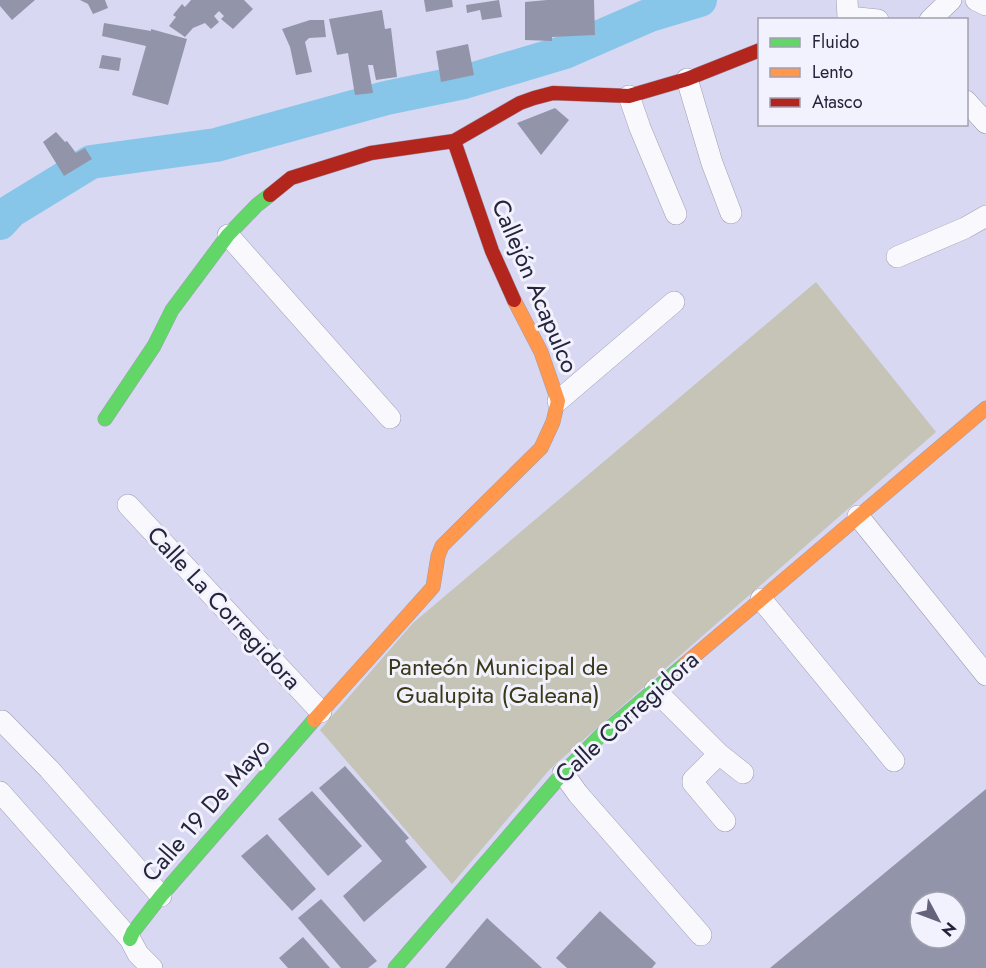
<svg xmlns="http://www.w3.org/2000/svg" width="986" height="968" viewBox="0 0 986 968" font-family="Jost,sans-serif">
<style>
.green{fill:#c5c4b6}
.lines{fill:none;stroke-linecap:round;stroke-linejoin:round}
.river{stroke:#87c6e8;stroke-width:34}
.building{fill:#9295aa;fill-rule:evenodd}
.street-casing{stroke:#9f9eb4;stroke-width:22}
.fast-casing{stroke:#9f9eb4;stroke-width:15}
.slow-casing{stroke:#9f9eb4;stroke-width:15}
.jam-casing{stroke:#9f9eb4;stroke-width:15}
.street{stroke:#f9f9fd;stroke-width:21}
.fast{stroke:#63d668;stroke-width:14}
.slow{stroke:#ff974d;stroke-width:14}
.jam{stroke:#b3261e;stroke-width:14}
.labels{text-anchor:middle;stroke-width:6;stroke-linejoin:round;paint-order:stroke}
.street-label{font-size:24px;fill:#25243b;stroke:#f2f2fe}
.park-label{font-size:24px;fill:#3a3816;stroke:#f2f2fe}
</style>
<rect width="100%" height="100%" fill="#d8d8f2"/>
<!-- green -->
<path class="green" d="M816,282L936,432L550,769L452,884L320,730L413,623Z"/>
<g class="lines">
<!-- river -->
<path class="river" d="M0,223L11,211L91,162L216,145L386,98L464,82L565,52L650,15L700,0"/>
</g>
<!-- building -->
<path class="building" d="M0,0H35L12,20L0,6Z
M80,0H105L108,8L93,14L88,4Z
M191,0H244L253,9L233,29L221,19L224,16L219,11L214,16L219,22L211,29L205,23L193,28L185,37L169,26L176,17L173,15L182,4L185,7Z
M424,0H452L453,7L426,12Z
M499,0L502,17L482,20L480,10L467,13L466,5Z
M547,0H594L595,35L552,37V41L525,40V2Z
M382,10L385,29L391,28L397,77L376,80L373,65H368L373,93L355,95L348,53L337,55L329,19Z
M310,20H324L326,37L309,38L305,42L312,72L296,75L290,47L282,29Z
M104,23L151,31V29L187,39L168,105L132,95L146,46L102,36Z
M468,44L474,75L441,82L436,51Z
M102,55L121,58L119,71L99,68Z
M555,108L569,120L541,155L517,123Z
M56,132L65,142L67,141L76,153L85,148L92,159L64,176L43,142Z
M345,766L409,838L405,841L427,867L364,922L343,896L382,861L319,788Z
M986,789V968H770ZM920,902H956V938H920Z
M312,791L362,846L328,876L278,819Z
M267,834L316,889L292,911L241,856Z
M321,899L377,961L368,968H341L298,918Z
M600,911L656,963L652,968H567L556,958Z
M487,918L542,968H445Z
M303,937L330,968H288L279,958Z"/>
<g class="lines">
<defs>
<path id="street" d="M847,0L848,17L878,20
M976,0L986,5
M930,20L951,0
M687,79L712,163L731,213
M629,96L640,128L676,214
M966,101L986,123
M228,235L390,418
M897,257L965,228L986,216
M558,401L674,302
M128,505L321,712
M858,516L986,675
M761,599L894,761
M655,690L719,754L743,773
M2,721L49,769L161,896
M719,754L693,780V783L725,821
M563,773L578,794L701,935
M0,792L130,939L138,954L152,968"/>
<path id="fast" d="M105,419L154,346L172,310L228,235L257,205L270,195
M130,939L133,932L161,896L314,720
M395,968L563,773L602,734L685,664"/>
<path id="slow" d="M685,664L986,408
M314,720L433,587L438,556L442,546L541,448L553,422L558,401L541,352L514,300"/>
<path id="jam" d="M454,141L492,251L514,300
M270,195L291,178L371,153L454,141L520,103L534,98L553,93L629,96L687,79L760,50"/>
</defs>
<!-- street casing -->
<use href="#street" class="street-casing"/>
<!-- fast casing -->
<use href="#fast" class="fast-casing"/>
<!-- slow casing -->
<use href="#slow" class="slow-casing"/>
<!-- jam casing -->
<use href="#jam" class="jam-casing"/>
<!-- street -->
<use href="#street" class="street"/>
<!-- fast -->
<use href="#fast" class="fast"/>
<!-- slow -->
<use href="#slow" class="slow"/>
<!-- jam -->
<use href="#jam" class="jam"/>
</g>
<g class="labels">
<!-- street labels -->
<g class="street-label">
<text transform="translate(535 286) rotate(67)" y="8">Callejón Acapulco</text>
<text transform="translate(224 608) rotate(47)" y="8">Calle La Corregidora</text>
<text transform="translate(627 717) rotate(-42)" y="8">Calle Corregidora</text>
<text transform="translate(206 810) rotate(-49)" y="8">Calle 19 De Mayo</text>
</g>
<!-- park labels -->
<g class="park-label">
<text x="498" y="675">Panteón Municipal de<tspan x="498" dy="28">Gualupita (Galeana)</tspan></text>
</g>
</g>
<!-- legend -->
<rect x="758" y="18" width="210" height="108" fill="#f2f2fe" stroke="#a0a0b0" stroke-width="1.5"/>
<rect x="770" y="38" width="30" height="9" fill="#63d668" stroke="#a0a0b0" stroke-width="1.5"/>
<text x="812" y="48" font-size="18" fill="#25243b">Fluido</text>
<rect x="770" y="68" width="30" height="9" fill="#ff974d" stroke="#a0a0b0" stroke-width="1.5"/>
<text x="812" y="78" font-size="18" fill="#25243b">Lento</text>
<rect x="770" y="98" width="30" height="9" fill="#b3261e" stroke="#a0a0b0" stroke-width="1.5"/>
<text x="812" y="108" font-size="18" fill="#25243b">Atasco</text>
<!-- north arrow -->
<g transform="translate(938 920) rotate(131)"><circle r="28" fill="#f2f2fe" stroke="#a0a0b0" stroke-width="1.5"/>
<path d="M0-4.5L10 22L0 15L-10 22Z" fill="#64637b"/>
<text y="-9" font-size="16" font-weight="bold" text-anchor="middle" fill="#25243b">N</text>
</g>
</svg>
